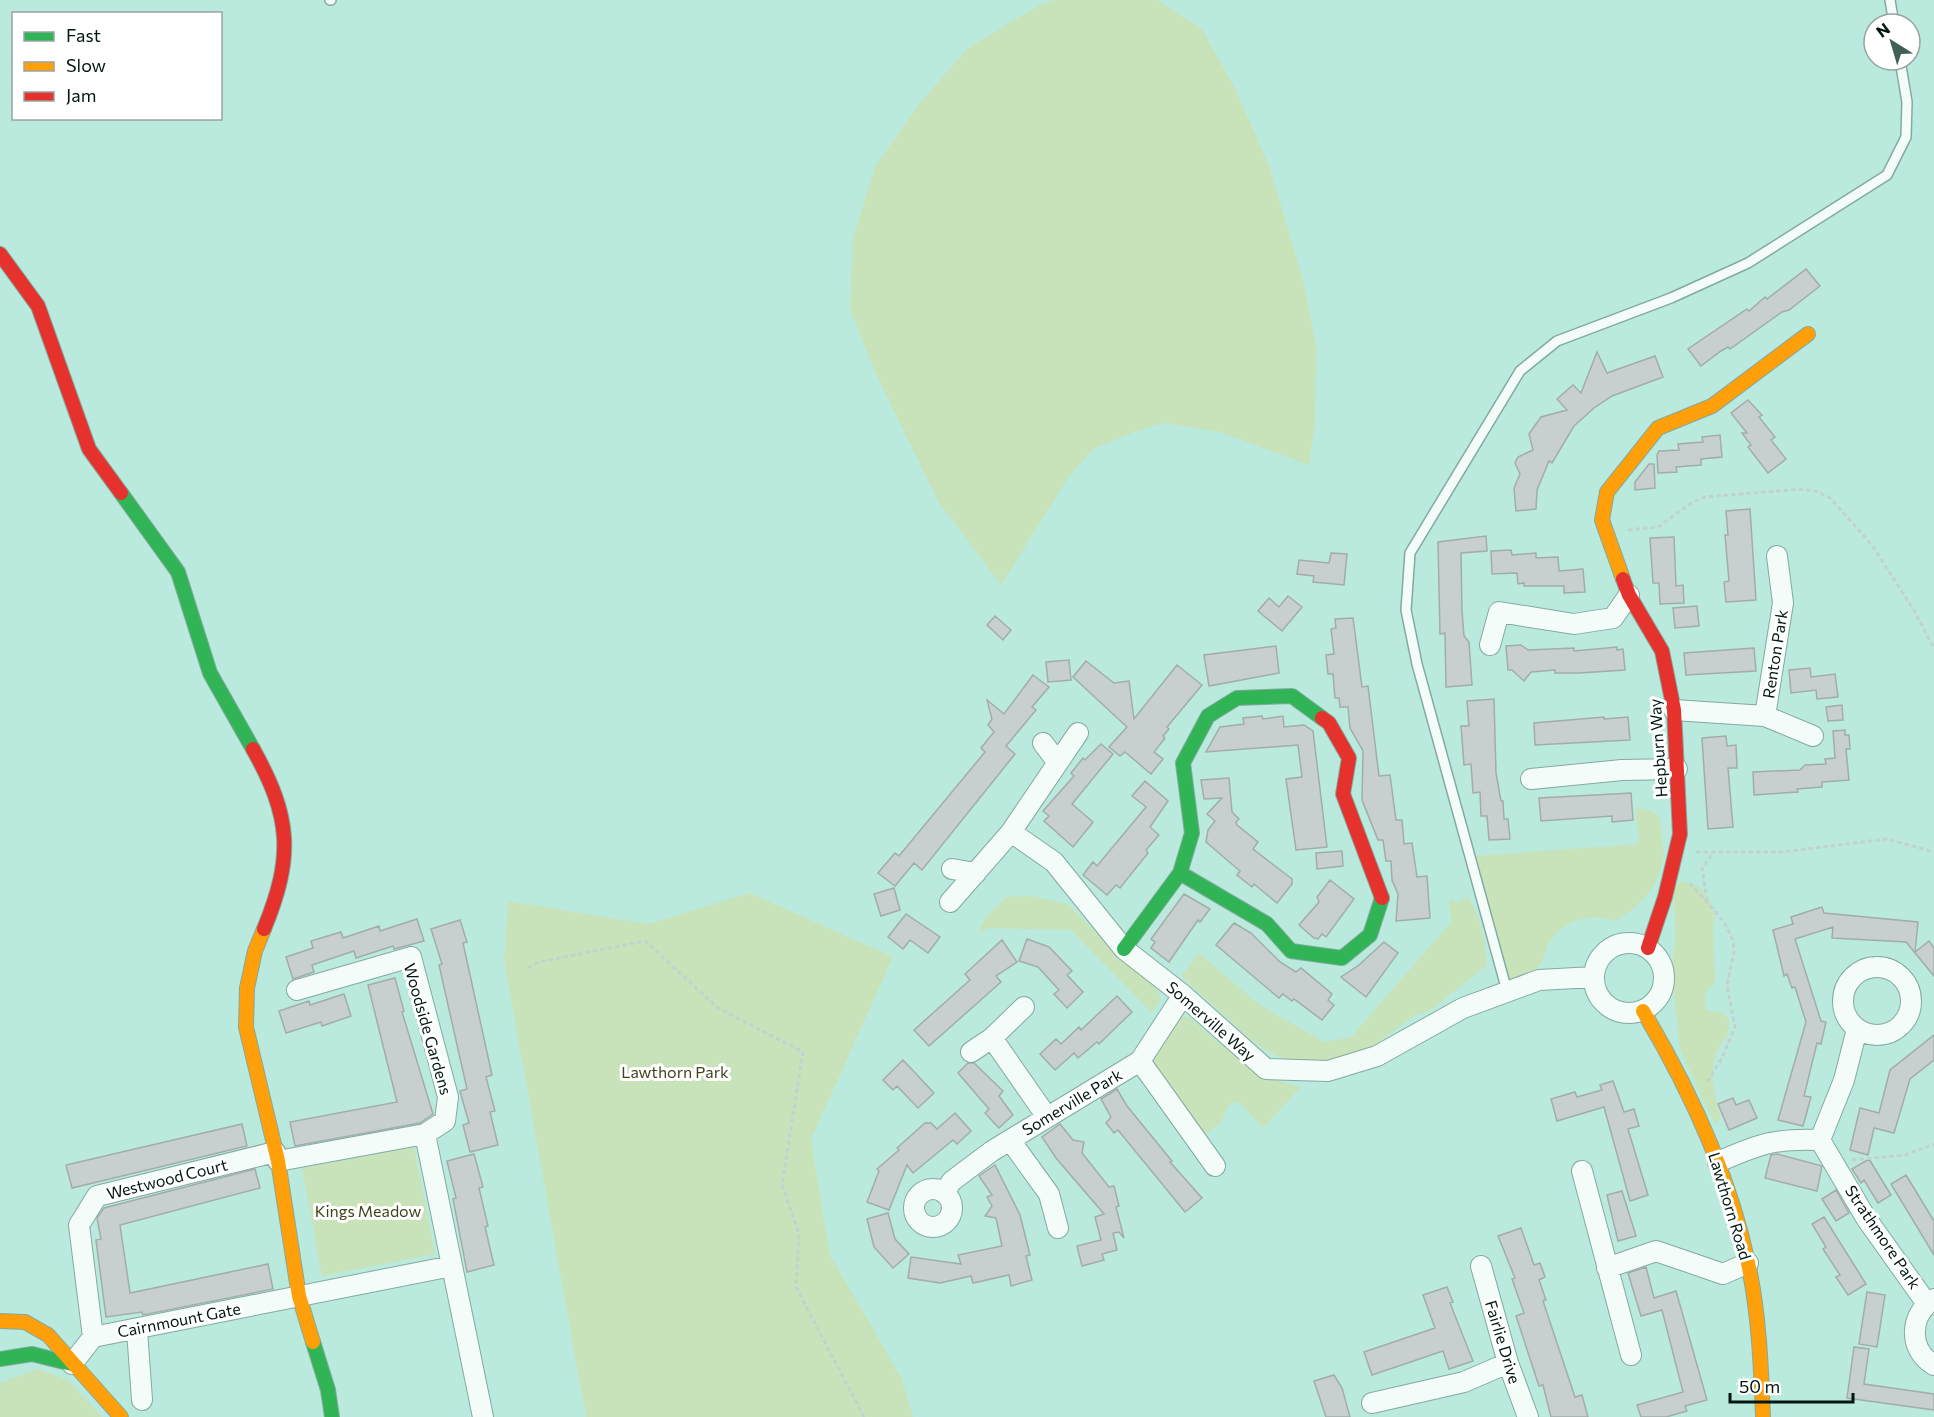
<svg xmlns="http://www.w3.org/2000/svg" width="1934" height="1417" viewBox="0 0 1934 1417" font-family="Commissioner,sans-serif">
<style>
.green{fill:#c8e3ba}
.building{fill:#c7d0cf;stroke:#a3acac;stroke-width:1.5}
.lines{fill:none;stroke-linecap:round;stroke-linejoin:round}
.lane-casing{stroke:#83aaa0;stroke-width:12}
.street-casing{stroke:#83aaa0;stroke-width:22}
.fast-casing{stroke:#83aaa0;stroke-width:16}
.slow-casing{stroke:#83aaa0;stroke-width:16}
.jam-casing{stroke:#83aaa0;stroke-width:16}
.path{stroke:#c3d2ce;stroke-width:3;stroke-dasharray:4.5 3;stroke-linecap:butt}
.lane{stroke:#f4fcfa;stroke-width:9}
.street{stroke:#f4fcfa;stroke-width:20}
.fast{stroke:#30b455;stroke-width:14}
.slow{stroke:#ff9f0a;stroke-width:14}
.jam{stroke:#e5322d;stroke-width:14}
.labels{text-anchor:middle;stroke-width:6;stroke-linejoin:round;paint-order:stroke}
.street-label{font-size:16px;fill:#001711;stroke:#fff}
.park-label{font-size:16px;fill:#3e431a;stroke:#fff}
</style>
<rect width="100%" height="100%" fill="#b9eadd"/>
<!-- green -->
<path class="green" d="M1055,0H1157L1201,28L1235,88L1270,168L1303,280L1316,345L1315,424L1309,465L1220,432L1163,423L1137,431L1093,449L1068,478L1001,585L938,501L875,372L850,309L853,238L875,167L918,105L968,48L1041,4Z
M1636,808L1646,809L1659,816C1660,829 1665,847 1663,860C1659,886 1637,911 1614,921C1592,912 1564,920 1551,940C1546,947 1545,956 1541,963C1537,970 1526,976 1519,981L1508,977L1474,856L1639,844Z
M1682,881L1699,887L1710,900L1715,917L1713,928L1715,982L1705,993L1706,1010L1724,1013L1730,1021L1727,1038C1705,1056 1713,1095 1721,1118L1715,1124L1680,1050L1671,966L1675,947V913L1671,887Z
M750,893L893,957L811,1139L830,1255L902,1379L913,1417H586L504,960L508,901L648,924Z
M1032,896L1068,904L1130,967L1155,987L1161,998L1152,1013L1071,930L988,928L981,933L979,930L987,915L1007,897Z
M1468,897C1480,916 1486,941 1487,965L1431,1010L1414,1016L1373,1046L1332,1063L1287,1060L1269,1052L1253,1042L1181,976L1199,953L1260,1005L1324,1042L1351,1037L1452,921L1448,903L1451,899L1457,903Z
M1181,1016L1189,1017C1226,1048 1251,1077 1301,1087L1263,1128L1239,1102C1223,1103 1227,1113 1220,1123C1217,1127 1210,1131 1207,1133H1196L1152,1060Z
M414,1147L435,1254L322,1276L302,1168Z
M38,1369L68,1380L102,1417H0V1383Z"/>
<!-- building -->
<path class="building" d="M1806,269L1820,286L1789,310L1782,312L1730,349L1728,347L1721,351L1701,366L1688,349L1747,309L1749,311L1765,297L1767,299Z
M1597,352L1607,373L1655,356L1663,377L1612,396L1594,408L1574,426L1552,463L1549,461L1537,490L1536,509L1516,511L1514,488L1520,474L1515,463L1518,457L1533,450L1529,434L1541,417L1567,410L1557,399L1573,385L1581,393Z
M1748,400L1762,415L1759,417L1775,437L1771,440L1786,459L1768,473L1748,447L1751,445L1742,433H1747L1731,413Z
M1720,435L1722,457L1701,459V465L1676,467L1677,472L1658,473L1657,455L1659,451L1679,450L1678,444L1703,442L1702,437Z
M1649,464H1654L1655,488L1635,490V482Z
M1750,509L1756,600L1726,602L1724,582L1729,581L1725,535H1728L1726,511Z
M1486,536L1487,551L1461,553L1462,611L1464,636L1469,642L1472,685L1446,687L1445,633L1440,634L1438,542Z
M1674,537L1676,586L1683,585L1684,603L1660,604L1659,583H1653L1650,538Z
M1511,550L1512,555L1536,553V558L1558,557L1559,571L1583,569L1585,592L1564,593V586H1524V583L1518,584L1517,573L1492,574L1491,551Z
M1331,553L1347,554L1344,585L1313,582L1314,576L1297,574L1299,560L1329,563Z
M1288,596L1302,607L1282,631L1258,611L1269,598L1279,607Z
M1697,606L1699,626L1675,628L1673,608Z
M995,616L1011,630L1003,640L987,625Z
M1353,618L1362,687L1368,686L1379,776L1390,775L1396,820H1402L1404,844L1412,843L1417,877L1427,876L1430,918L1396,921L1398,894L1392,880L1391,861H1386L1383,840H1378L1362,800L1363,751L1350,728L1348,707H1340L1339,698H1335L1333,674H1328L1326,655L1334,654L1331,629L1336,628L1335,619Z
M1521,645L1528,650L1574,648V651L1617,647V650L1623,649L1625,670L1579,673H1555V670L1531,672L1524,681L1512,670H1508L1506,646Z
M1276,646L1279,673L1209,686L1204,655Z
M1754,648L1756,671L1686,675L1684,653Z
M1069,660L1071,680L1048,682L1046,662Z
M1086,661L1114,683L1129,681L1134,719L1177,665L1202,685L1167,727L1169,729L1163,736L1165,738L1154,752L1163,759L1151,774L1125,752L1120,756L1109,747L1127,727L1073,677Z
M1810,668L1811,677L1835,674L1838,697L1817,699L1816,690L1791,693L1789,670Z
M1033,675L1049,687L1032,707L1036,710L1006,746L1015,754L922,870L914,863L895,886L878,873L895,853L899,856L985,752L981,748L994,732L988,725L992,719L987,700L1004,714Z
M1494,699L1496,773L1501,801H1503L1504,819H1508L1510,839L1489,840L1487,816H1481L1480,792L1473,793L1471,764L1464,765L1461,726H1469L1467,701Z
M1842,705L1843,720L1828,721L1826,707Z
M1262,716L1263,719L1283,716L1284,727L1304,725L1313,731L1327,847L1296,850L1286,779L1302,777L1298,745L1206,752L1220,727L1244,724L1243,718Z
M1604,717V719L1628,717L1630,740L1535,745L1534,723Z
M1845,730V735H1849L1850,749H1846L1849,780L1822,782V787L1797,789L1798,792L1754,795L1753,772L1800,770L1805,765L1826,764L1825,759L1835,758L1833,731Z
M1726,736L1727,746L1736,745L1737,768H1728L1733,827L1708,829L1702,738Z
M1101,744L1113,754L1072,804L1093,822L1073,847L1044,821L1049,816L1043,811L1074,776L1071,773L1083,758L1085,760Z
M1229,778L1232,812L1239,819L1236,822L1237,825L1258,842L1253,849L1292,879V884L1277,903L1254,884L1252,887L1237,875L1240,871L1206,842L1208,830L1215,821L1207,814L1222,798L1204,799L1201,780Z
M1145,781L1168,801L1150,827L1159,835L1146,850L1148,853L1120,888L1116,885L1107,895L1083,875L1093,862L1097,866L1146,807L1132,796Z
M1631,793L1633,820L1612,822V816L1541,821L1539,798Z
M1342,851L1343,866L1317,869L1316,853Z
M1330,880L1354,899L1326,937L1322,934L1318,939L1314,938L1299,925L1319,902L1317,897Z
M894,888L900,910L881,916L874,894Z
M1184,894L1210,909L1200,922L1198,920L1169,962L1151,948L1155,942L1151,939Z
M1822,907L1824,913L1918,922L1915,952L1929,941L1934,948V976L1906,942L1832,938L1833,927L1795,939L1821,1021L1826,1022L1821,1044L1817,1043L1804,1096L1811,1097L1803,1126L1778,1120L1806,1022L1795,987L1792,988L1787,974L1784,976L1773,930L1793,924L1791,917Z
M906,914L940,937L928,953L910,940L903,949L888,937Z
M417,919L424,941L394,949L393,946L356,958L354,951L312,965L314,972L293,979L286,957L313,948L311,941L341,932L343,938L379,926L380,931Z
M460,920L467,942L463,943L492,1075L486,1077L495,1111L490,1112L498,1145L470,1152L463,1125L469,1123L460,1091L467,1089L439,965L442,964L431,929Z
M1234,923L1251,933L1280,962L1296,972L1301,968L1332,994L1328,1000L1334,1005L1322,1020L1294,999L1292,1001L1283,994L1279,998L1216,945Z
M1027,939L1049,947L1072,971L1067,975L1083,992L1067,1008L1054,994L1059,990L1038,967L1019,961Z
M1002,940L1017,962L996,976L1001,982L929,1046L914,1030L970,980L965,974Z
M1384,942L1398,953L1366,997L1341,977L1359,965Z
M395,978L404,1011L402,1012L433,1114L420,1123L295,1146L290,1122L397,1102L368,985Z
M344,994L351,1016L322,1026L321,1022L286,1033L279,1011L309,1001L310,1005Z
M1117,996L1132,1012L1099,1044L1097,1042L1078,1058L1074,1053L1055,1070L1040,1054L1056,1039L1061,1044L1079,1027L1081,1030Z
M1934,1035V1060L1910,1079L1894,1133L1874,1128L1868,1155L1850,1150L1860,1108L1879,1113L1890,1070Z
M903,1060L934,1093L918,1108L897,1086L893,1090L883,1080Z
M968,1063H974L1003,1091L999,1096L1013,1115L999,1128L985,1113L989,1109L958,1073Z
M1613,1081L1624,1112L1634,1109L1639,1126L1628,1129L1648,1195L1630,1201L1604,1107L1557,1121L1551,1099L1575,1092L1577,1097L1602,1090L1600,1085Z
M1117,1089L1127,1106L1172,1161L1170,1162L1202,1198L1185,1212L1118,1130L1114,1133L1106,1123L1111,1117L1101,1099Z
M1733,1098L1736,1105L1749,1100L1757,1118L1729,1130L1718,1104Z
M955,1113L971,1131L957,1144L953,1140L913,1173L907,1165L889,1210L867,1202L879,1171L877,1169L899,1150L897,1148L925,1123H931L937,1129Z
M242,1124L247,1146L72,1188L66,1165Z
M1060,1124L1073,1140L1084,1142L1082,1153L1109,1187L1114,1186L1119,1206L1116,1207L1124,1238L1119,1232L1113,1233L1117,1250L1102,1254L1104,1260L1082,1266L1077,1246L1101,1240L1095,1217L1104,1214L1056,1158L1042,1137Z
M474,1154L483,1187L479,1188L488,1226L485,1227L494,1265L467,1272L453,1199L456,1198L447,1161Z
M1777,1154L1822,1166L1817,1191L1765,1178L1771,1155Z
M1869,1159L1891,1195L1878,1203L1864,1180L1861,1183L1852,1169Z
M995,1165L1020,1215L1030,1255L1026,1256L1032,1280L1011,1286L1009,1275L973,1283L971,1276L940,1283L908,1278L911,1257L961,1264L958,1255L1002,1246L996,1218L985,1216L992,1206L987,1197L992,1195L979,1176Z
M255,1169L260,1188L120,1225L130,1293L268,1264L273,1289L143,1315L142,1312L106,1317L96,1240L101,1239L97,1218L104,1208Z
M1906,1175L1934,1221V1255L1891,1184Z
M1836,1190L1849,1213L1836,1221L1822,1199Z
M1622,1191L1636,1236L1618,1241L1607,1195Z
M888,1213L895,1239L909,1254L893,1268L874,1247L867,1219Z
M1824,1217L1866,1284L1848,1295L1836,1277L1840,1275L1823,1249L1826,1247L1812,1224Z
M1521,1228L1534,1265L1540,1263L1545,1277L1539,1280L1546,1300L1543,1301L1575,1397L1582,1395L1588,1417H1551L1543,1385L1539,1386L1516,1316L1524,1313L1512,1279L1515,1278L1498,1236Z
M1646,1267L1654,1298L1676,1291L1707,1400L1685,1406L1687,1411L1666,1417H1641L1637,1405L1683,1392L1662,1310L1641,1316L1628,1273Z
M1447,1287L1453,1302L1450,1303L1473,1361L1449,1369L1443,1351L1372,1375L1364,1352L1435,1328L1423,1295Z
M1867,1292L1885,1295L1877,1347L1859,1344Z
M1854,1347L1869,1349L1864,1384L1934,1394V1410L1847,1398Z
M1334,1375L1342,1388L1350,1417H1326L1314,1381Z"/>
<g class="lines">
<defs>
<path id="lane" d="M330,0H331
M1890,0L1894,24
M1507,991L1417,664L1406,610L1410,553L1520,371L1557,341L1671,298L1748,263L1887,175L1906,137L1907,102L1900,60"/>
<path id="street" d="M1490,645L1499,612L1574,624L1613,618L1629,595
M1674,710L1765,716L1813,736
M1765,716L1783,603L1777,556
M1043,743L1058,763
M1531,779L1622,770L1677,769
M1011,832L1054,862L1124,949L1183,995L1266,1069L1328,1071L1377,1056L1463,1008L1539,980L1594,977
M952,869L976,873
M950,902L1011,832L1078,733
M1594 978a35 35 0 1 1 70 0a35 35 0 1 1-70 0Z
M1843 1001a34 34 0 1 1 68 0a34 34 0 1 1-68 0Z
M992,1038L1047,1117
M971,1052L992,1038L1024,1007
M1140,1061L1215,1166
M425,1134L483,1417
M1010,1140L1049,1194L1058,1228
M1820,1140L1844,1080L1857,1029
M278,1161L425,1134L445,1121L448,1097L411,957L297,990
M1718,1162C1759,1144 1775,1138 1820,1140L1866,1218L1927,1304
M1582,1171L1631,1355
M914 1208a19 19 0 1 1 38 0a19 19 0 1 1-38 0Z
M944,1193L952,1181L992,1151L1140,1061L1183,995
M1481,1266L1508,1363L1528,1417
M1607,1268L1656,1251L1723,1274L1748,1263
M1934,1299C1909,1315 1908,1350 1934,1365
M137,1330L142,1400
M93,1337L79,1225L97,1196L275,1152
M72,1364L93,1337L452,1266
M1372,1403L1464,1382L1508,1363"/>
<path id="fast" d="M121,493L178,572L210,673L253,749
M1180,873L1267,924L1291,951L1342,958L1370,935L1382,898
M1124,949L1180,873L1192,833L1183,763L1208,716L1237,698L1292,696L1322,718
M313,1342L328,1390L332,1417
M0,1359L32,1354L72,1364"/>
<path id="slow" d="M1623,579L1602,520L1607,492L1658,428L1712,406L1808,334
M264,929L255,951L247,988L246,1027L278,1161L299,1296L313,1342
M1643,1011C1689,1088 1729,1174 1748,1263C1759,1313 1761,1366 1763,1417
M0,1321L25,1322L48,1335L121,1417"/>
<path id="jam" d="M0,254L38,306L89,449L121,493
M1623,579L1629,595L1662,651L1674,710L1680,834L1665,897L1648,948
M1322,718L1329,723L1349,758L1343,794L1382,898
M253,749C291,817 294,856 264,929"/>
</defs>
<!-- lane casing -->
<use href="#lane" class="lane-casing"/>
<!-- street casing -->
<use href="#street" class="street-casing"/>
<!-- fast casing -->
<use href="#fast" class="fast-casing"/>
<!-- slow casing -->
<use href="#slow" class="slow-casing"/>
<!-- jam casing -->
<use href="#jam" class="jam-casing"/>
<!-- path -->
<path class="path" d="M1628,530L1658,527L1693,502L1705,497L1802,489L1815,491L1830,498L1872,545L1915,612L1934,648
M1696,852H1782L1887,839L1934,852
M1690,883L1724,922L1733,940L1734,952L1727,985L1735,1027L1722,1058L1706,1084
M1707,901L1702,867L1712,855
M528,968L539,962L645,941L718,1008L803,1052L782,1185L799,1233L796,1287L864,1417
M1852,1160L1905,1155L1934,1144"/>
<!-- lane -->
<use href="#lane" class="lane"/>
<!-- street -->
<use href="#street" class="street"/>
<!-- fast -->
<use href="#fast" class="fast"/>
<!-- slow -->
<use href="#slow" class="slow"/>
<!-- jam -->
<use href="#jam" class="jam"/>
</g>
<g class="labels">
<!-- street labels -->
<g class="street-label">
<text transform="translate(1775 654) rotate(-81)" y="6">Renton Park</text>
<text transform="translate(1658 748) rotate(-94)" y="6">Hepburn Way</text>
<text transform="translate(1211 1021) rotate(41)" y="6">Somerville Way</text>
<text transform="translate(428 1029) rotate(74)" y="6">Woodside Gardens</text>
<text transform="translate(1072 1102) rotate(-31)" y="6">Somerville Park</text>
<text transform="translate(167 1179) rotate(-14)" y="6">Westwood Court</text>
<text transform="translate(1730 1206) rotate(73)" y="6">Lawthorn Road</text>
<text transform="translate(1883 1237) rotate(56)" y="6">Strathmore Park</text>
<text transform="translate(179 1320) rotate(-11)" y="6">Cairnmount Gate</text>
<text transform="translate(1503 1342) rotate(73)" y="6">Fairlie Drive</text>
</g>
<!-- park labels -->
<g class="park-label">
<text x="675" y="1078">Lawthorn Park</text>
<text x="368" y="1217">Kings Meadow</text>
</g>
</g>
<!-- legend -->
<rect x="12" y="12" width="210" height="108" fill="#ffffff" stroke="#99a2a0" stroke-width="1.5"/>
<rect x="24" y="32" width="30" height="9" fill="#30b455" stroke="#99a2a0" stroke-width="1.5"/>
<text x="66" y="42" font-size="18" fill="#001711">Fast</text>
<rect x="24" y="62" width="30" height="9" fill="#ff9f0a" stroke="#99a2a0" stroke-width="1.5"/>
<text x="66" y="72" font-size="18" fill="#001711">Slow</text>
<rect x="24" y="92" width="30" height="9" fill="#e5322d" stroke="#99a2a0" stroke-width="1.5"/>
<text x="66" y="102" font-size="18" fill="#001711">Jam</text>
<!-- north arrow -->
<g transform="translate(1892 42) rotate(323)"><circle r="28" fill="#ffffff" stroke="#99a2a0" stroke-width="1.5"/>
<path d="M0-4.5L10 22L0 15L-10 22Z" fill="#416158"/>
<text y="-9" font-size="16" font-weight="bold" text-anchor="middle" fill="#001711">N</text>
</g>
<!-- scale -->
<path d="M1730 1393v9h123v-9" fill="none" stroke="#001711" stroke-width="3"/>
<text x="1739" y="1393" font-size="18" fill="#001711" stroke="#ffffff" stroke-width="4.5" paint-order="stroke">50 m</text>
</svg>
